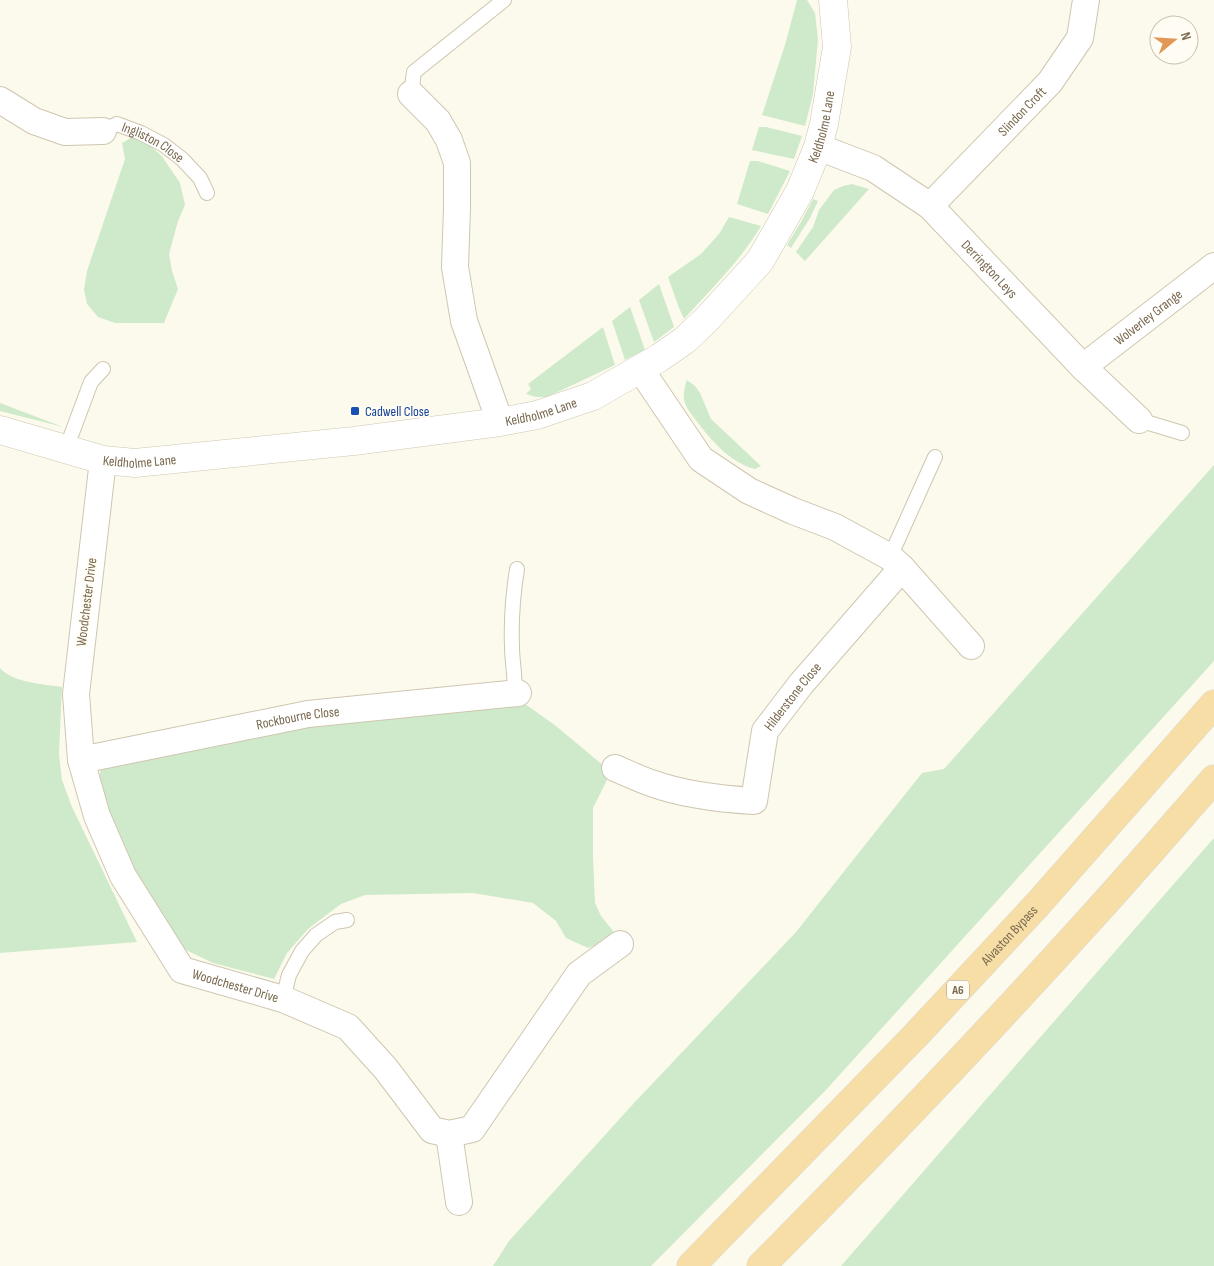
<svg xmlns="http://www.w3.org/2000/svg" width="1214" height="1266" viewBox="0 0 1214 1266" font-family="'Sofia Sans Condensed',sans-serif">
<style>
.green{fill:#cfeaca}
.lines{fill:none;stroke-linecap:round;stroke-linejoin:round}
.service-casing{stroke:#cfc6b0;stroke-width:16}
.minor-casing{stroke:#cfc6b0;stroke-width:28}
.tertiary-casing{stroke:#cfc6b0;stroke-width:29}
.trunk-casing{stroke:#dcd8d1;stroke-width:29}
.service{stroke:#fff;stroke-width:14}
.minor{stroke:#fff;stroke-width:26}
.tertiary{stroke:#fff;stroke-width:28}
.trunk{stroke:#f6dea6;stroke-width:28}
.transit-dot{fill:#1a4fb4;stroke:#fffdf3;stroke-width:2}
.labels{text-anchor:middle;stroke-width:4;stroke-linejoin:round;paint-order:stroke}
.shield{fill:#fffdf3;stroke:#a09580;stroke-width:1}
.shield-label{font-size:12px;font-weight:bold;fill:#78684e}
.street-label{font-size:14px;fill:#78684e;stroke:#fffdf3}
.transit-label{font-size:14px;fill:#164399;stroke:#fffdf3;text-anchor:start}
</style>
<rect width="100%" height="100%" fill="#fcfaec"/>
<!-- green -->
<path class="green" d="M797,0H807L815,13L818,39L813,94L805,126L762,115L785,45Z
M759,127H766L802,136L794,159L752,150Z
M136,135L161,155L180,183L185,205L178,221L169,254L172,271L178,289L164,323H115L98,317L87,304L84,290L87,271L125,159L122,143Z
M750,161H758L790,171L768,214L737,204Z
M852,184L869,189L805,261L796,252L813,227L819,210L834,190L843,186Z
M813,199L818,201L810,218L791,248L787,245L801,222Z
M729,217L761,226C741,260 711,289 684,319L679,308L668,277L701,254L719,234Z
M659,284L674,327L654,342L639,300Z
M630,307L645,350L625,360L612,321Z
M603,327L615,365L547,397H536L526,394L531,389L528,384Z
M687,380L695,386L700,393L711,419L761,466L755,469C730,463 710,439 695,419C691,413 685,407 684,399C683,392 685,386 687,380Z
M0,403L63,427L0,411Z
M1214,465V661L825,1091L651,1266H493L509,1241L634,1103L796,932L922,773L944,769Z
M0,668C13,683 44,684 62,687L59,754L62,780L72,807L137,942L0,953Z
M514,696L556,726L611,772L593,808V857L595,903L601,916L614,932L605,942L588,948L566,938L556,921L533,903L473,893L365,895L341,904L308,929L287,953L274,979L213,963L182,948L141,886L109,819L98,783L101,768L307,717Z
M1214,838V1266H841L1206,847Z"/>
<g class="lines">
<defs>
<g id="service">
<path d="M411,94L414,72L504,0"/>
<path id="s1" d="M103,131L117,124L141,133L164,145L182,159L200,178L207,193"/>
<path d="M1139,420L1182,433"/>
<path d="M66,449L91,382L103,369"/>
<path d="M890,557L935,457"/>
<path d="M514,693C516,678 512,662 512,647C511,621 513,594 517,569"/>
<path d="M283,999L289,975L302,951L316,935L335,922L347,920"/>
</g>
<g id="minor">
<path d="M411,94L438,121L449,140L457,163V208L455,267L464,321L500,422"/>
<path d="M0,100L34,121L65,132L103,131"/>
<path id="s2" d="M818,147L873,168L930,206L1083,367L1139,420"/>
<path id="s3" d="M930,206L1050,82L1080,38L1086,0"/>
<path id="s4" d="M1083,367L1214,266"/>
<path d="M641,370L701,459L749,491L793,511L835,527L890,557L902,568L971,646"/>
<path id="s5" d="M103,460L76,694L81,760L97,816L123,876L182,970L283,999L348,1027L386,1069L432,1130L449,1134L472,1129L579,974L620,944"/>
<path id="s6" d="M81,760L308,714L518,693"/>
<path id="s7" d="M615,768C627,773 639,779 651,783C684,795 720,799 754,801L765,731L801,684L902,568"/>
<path d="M449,1134L459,1202"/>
</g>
<g id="tertiary">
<path id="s8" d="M0,430L103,460L135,463L354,441L500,422L537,415L593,396L659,358L685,340L707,319L760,261L800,191L818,147L824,124L837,47L833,0"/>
</g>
<g id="trunk">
<path id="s9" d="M691,1266L915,1036L1037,905L1214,704"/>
<path d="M761,1266C871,1155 979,1042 1084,926C1128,878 1171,828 1214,779"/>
</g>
</defs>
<!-- service casing -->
<use href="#service" class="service-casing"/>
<!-- minor casing -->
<use href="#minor" class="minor-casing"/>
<!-- tertiary casing -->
<use href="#tertiary" class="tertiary-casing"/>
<!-- trunk casing -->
<use href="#trunk" class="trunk-casing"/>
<!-- service -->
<use href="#service" class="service"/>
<!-- minor -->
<use href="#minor" class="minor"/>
<!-- tertiary -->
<use href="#tertiary" class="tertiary"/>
<!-- trunk -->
<use href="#trunk" class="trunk"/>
</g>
<!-- markers -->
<rect class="transit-dot" x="350" y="406" width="10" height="10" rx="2.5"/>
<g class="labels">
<!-- shield labels -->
<rect class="shield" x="947" y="980.5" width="22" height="19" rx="4"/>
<g class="shield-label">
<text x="958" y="994">A6</text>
</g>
<!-- street labels -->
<g class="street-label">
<text dy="5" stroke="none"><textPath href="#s3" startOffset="132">Slindon Croft</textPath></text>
<text dy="5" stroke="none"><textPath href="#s8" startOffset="969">Keldholme Lane</textPath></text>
<text dy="5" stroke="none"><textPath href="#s1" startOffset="56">Ingliston Close</textPath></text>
<text dy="5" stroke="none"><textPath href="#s2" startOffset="214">Derrington Leys</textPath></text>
<text dy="5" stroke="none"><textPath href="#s4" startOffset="82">Wolverley Grange</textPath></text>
<text dy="5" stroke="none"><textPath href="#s8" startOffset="549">Keldholme Lane</textPath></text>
<text dy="5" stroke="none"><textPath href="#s8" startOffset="144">Keldholme Lane</textPath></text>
<text transform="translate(86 602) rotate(-83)" y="5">Woodchester Drive</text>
<text dy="5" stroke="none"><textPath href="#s7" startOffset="259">Hilderstone Close</textPath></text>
<text dy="5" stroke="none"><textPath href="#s6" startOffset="221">Rockbourne Close</textPath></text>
<text dy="5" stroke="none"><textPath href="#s9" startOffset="459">Alvaston Bypass</textPath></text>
<text dy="5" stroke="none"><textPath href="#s5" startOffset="592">Woodchester Drive</textPath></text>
</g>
<!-- transit labels -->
<g class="transit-label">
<text x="365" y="416">Cadwell Close</text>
</g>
</g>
<!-- north arrow -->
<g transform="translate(1174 40) rotate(72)"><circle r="24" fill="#fffdf3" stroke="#c9c1b1"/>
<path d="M0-4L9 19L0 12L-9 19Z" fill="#e19856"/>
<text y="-8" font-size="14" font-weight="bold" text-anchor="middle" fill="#78684e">N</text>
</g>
</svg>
